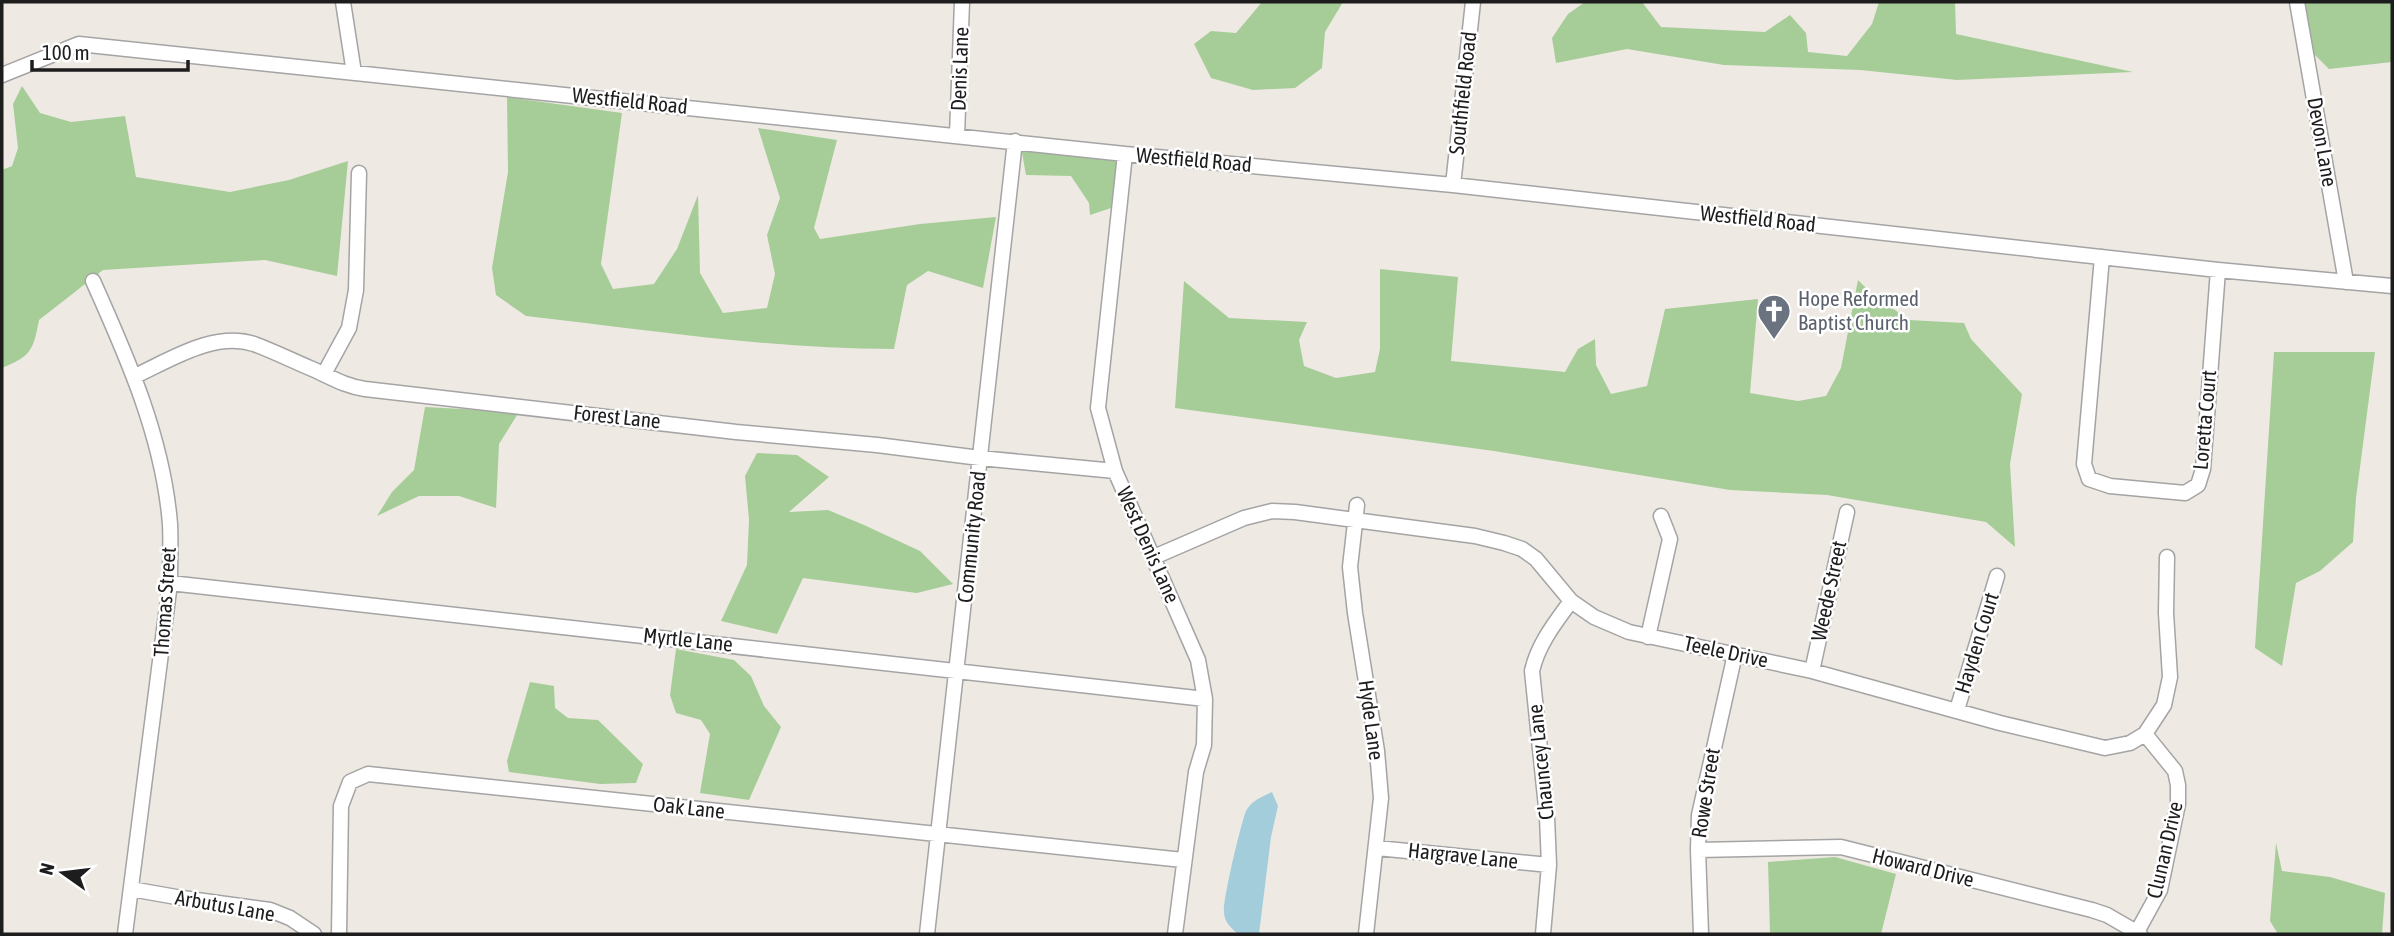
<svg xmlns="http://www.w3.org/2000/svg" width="2394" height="936" viewBox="0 0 2394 936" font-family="'Asap Condensed',sans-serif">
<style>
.forest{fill:#a6cd98}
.water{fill:#a4cddb}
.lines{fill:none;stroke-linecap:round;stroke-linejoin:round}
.minor-casing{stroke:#a4a4a4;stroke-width:17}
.minor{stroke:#fff;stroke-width:14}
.labels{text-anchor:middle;stroke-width:5;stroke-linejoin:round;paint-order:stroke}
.street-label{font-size:21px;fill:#1d1d1d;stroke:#fff}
.worship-label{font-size:21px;fill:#5b616d;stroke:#fff;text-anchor:start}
</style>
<rect width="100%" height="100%" fill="#eeeae3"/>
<!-- forest -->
<path class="forest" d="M1262,2H1343L1325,32L1322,68L1295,88L1253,90L1211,78L1194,44L1211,31L1236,33Z
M1585,2H1642L1661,27L1765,32L1790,15L1806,33L1808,52L1847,56L1872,24L1879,2H1955L1956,34L2133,72L1957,80L1860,70L1724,65L1627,49L1556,63L1552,38L1568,14Z
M2304,2H2392V62L2329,69L2314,54Z
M22,86L40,113L71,122L125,116L136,177L230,192L289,180L348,161L337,276L265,260L103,270L39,320C33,351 31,356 2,368V170L12,166L18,148L13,104Z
M507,97L622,113L601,264L613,289L654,284L677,249L698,195L700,273L723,313L767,308L775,274L767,235L780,198L758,128L837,140L814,228L820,239L920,224L996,217L983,288L928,271L907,285L894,349C771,349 648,330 526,316L496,295L492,268L508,172Z
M1021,147L1117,159L1111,208L1090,215L1089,203L1071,176L1026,175Z
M1380,269L1458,277L1451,361L1565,372L1578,349L1595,339L1596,365L1611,394L1647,386L1665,309L1758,299L1750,393L1798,401L1826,396L1841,368L1858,280L1871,293L1909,320L1964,323L1971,339L2022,394L2010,464L2015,547L1986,522L1827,495L1730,490L1494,451L1175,408L1184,281L1229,318L1307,322L1299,340L1304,366L1336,378L1375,372L1380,349Z
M2274,352H2375L2356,498L2353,542L2320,571L2296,583L2282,666L2255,648Z
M425,407L519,412L499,444L496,508L459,496H419L377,516L392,492L414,470Z
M757,453L797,455L829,477L789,512L828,510L864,525L920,551L953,584L917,593L803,578L777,634L721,621L747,565L749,520L745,476Z
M676,649L734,660L751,676L764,706L781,727L749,800L700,793L710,734L701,720L676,713L670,695Z
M530,682L554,686L555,708L568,718L598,720L643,764L636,783L600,784L509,772L507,761Z
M2276,843L2282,871L2330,877L2385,893L2382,934H2278L2270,921Z
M1835,857L1896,874L1881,934H1770L1768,862Z"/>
<!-- water -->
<path class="water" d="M1272,792L1278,806L1271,837L1259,934H1238C1231,928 1224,922 1224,912C1223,899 1241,823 1246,811C1252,800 1262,797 1272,792Z"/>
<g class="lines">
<defs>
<path id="minor" d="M343,2L354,73
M2297,2L2346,282
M2,75L79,44L1125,154L1453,185L2218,270L2392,286
M957,135L962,2
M1125,154L1098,408L1115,471L1198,660L1205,699L1204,745L1196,772L1175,934
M1453,185L1473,2
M2102,257L2084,464L2089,479L2110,486L2185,493L2198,485L2203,469L2218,270
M93,281C128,359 163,438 170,524C171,543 170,563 170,583L125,934
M324,374L349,328L356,290L359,173
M135,376C170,360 214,331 254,344C273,351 291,360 310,368C329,376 344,386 365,389L736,432L877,445L980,458L1115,471
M1357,505L1350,567L1355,613L1377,751L1381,798L1366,934
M1154,557L1244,518L1272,511L1295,512L1475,536L1504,543L1522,549L1536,559L1571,601L1594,617L1629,632L1812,671L2000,723L2105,748L2130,743L2145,734L2164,705L2170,677L2166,613L2167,557
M170,583L1205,699
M1648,637L1670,539L1661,516
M1812,671L1847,512
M1957,710L1997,576
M1377,848L1549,865
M1698,850L1841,847L2092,910L2107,915L2140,934
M131,889L182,898L270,910L290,918L314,934
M2137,932L2160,890L2178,804V785L2175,771L2145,734
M339,934L341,806L350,782L368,774L1183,860
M927,934L1015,141
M1543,934L1549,865L1547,817L1532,671C1538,644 1555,623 1571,601
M1701,934L1698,850L1699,815L1735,654"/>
</defs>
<!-- minor casing -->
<use href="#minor" class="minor-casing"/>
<!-- minor -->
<use href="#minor" class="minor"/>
</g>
<!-- icons -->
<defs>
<symbol id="church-pin" viewBox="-11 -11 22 30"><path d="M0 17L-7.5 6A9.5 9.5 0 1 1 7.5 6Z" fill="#6b7280" stroke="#fff"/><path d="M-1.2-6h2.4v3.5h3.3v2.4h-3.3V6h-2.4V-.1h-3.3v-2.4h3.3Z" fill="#fff"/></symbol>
</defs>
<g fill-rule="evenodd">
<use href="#church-pin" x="1755" y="292" width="38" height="52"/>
</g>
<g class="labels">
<!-- street labels -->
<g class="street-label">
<text transform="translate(960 69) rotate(-88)" y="7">Denis Lane</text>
<text transform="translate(1463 93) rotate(-84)" y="7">Southfield Road</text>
<text transform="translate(630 101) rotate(6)" y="7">Westfield Road</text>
<text transform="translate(2322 142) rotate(80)" y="7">Devon Lane</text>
<text transform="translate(1194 160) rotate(5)" y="7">Westfield Road</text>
<text transform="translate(1758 219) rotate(6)" y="7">Westfield Road</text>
<text transform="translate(617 417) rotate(6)" y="7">Forest Lane</text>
<text transform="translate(2205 420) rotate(-85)" y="7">Loretta Court</text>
<text transform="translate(972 537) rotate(-84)" y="7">Community Road</text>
<text transform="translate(1148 545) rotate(66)" y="7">West Denis Lane</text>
<text transform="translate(1829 591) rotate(-78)" y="7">Weede Street</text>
<text transform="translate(165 602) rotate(-86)" y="7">Thomas Street</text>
<text transform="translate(688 640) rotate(6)" y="7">Myrtle Lane</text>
<text transform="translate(1977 643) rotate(-73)" y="7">Hayden Court</text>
<text transform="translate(1726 652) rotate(12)" y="7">Teele Drive</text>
<text transform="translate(1371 720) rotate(82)" y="7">Hyde Lane</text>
<text transform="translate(1541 762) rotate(-96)" y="7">Chauncey Lane</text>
<text transform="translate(1706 793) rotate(-81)" y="7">Rowe Street</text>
<text transform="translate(689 808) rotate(6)" y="7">Oak Lane</text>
<text transform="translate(2165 850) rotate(-77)" y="7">Clunan Drive</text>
<text transform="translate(1463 856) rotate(6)" y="7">Hargrave Lane</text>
<text transform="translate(1923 868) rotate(14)" y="7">Howard Drive</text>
<text transform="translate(225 906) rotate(10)" y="7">Arbutus Lane</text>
</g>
<!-- worship labels -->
<g class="worship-label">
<text x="1798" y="306">Hope Reformed<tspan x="1798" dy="24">Baptist Church</tspan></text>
</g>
</g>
<!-- border -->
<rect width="2394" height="936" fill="none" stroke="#1d1d1d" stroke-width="7"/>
<!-- north arrow -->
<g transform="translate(63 873) rotate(284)" stroke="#ffffff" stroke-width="5" paint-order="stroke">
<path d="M0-5L12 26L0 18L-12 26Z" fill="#1d1d1d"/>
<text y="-10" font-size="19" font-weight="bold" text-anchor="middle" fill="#1d1d1d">N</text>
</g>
<!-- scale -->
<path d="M32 60v10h156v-10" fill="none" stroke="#1d1d1d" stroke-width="3.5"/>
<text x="42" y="60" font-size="21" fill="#1d1d1d" stroke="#ffffff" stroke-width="5" paint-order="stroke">100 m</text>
</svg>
